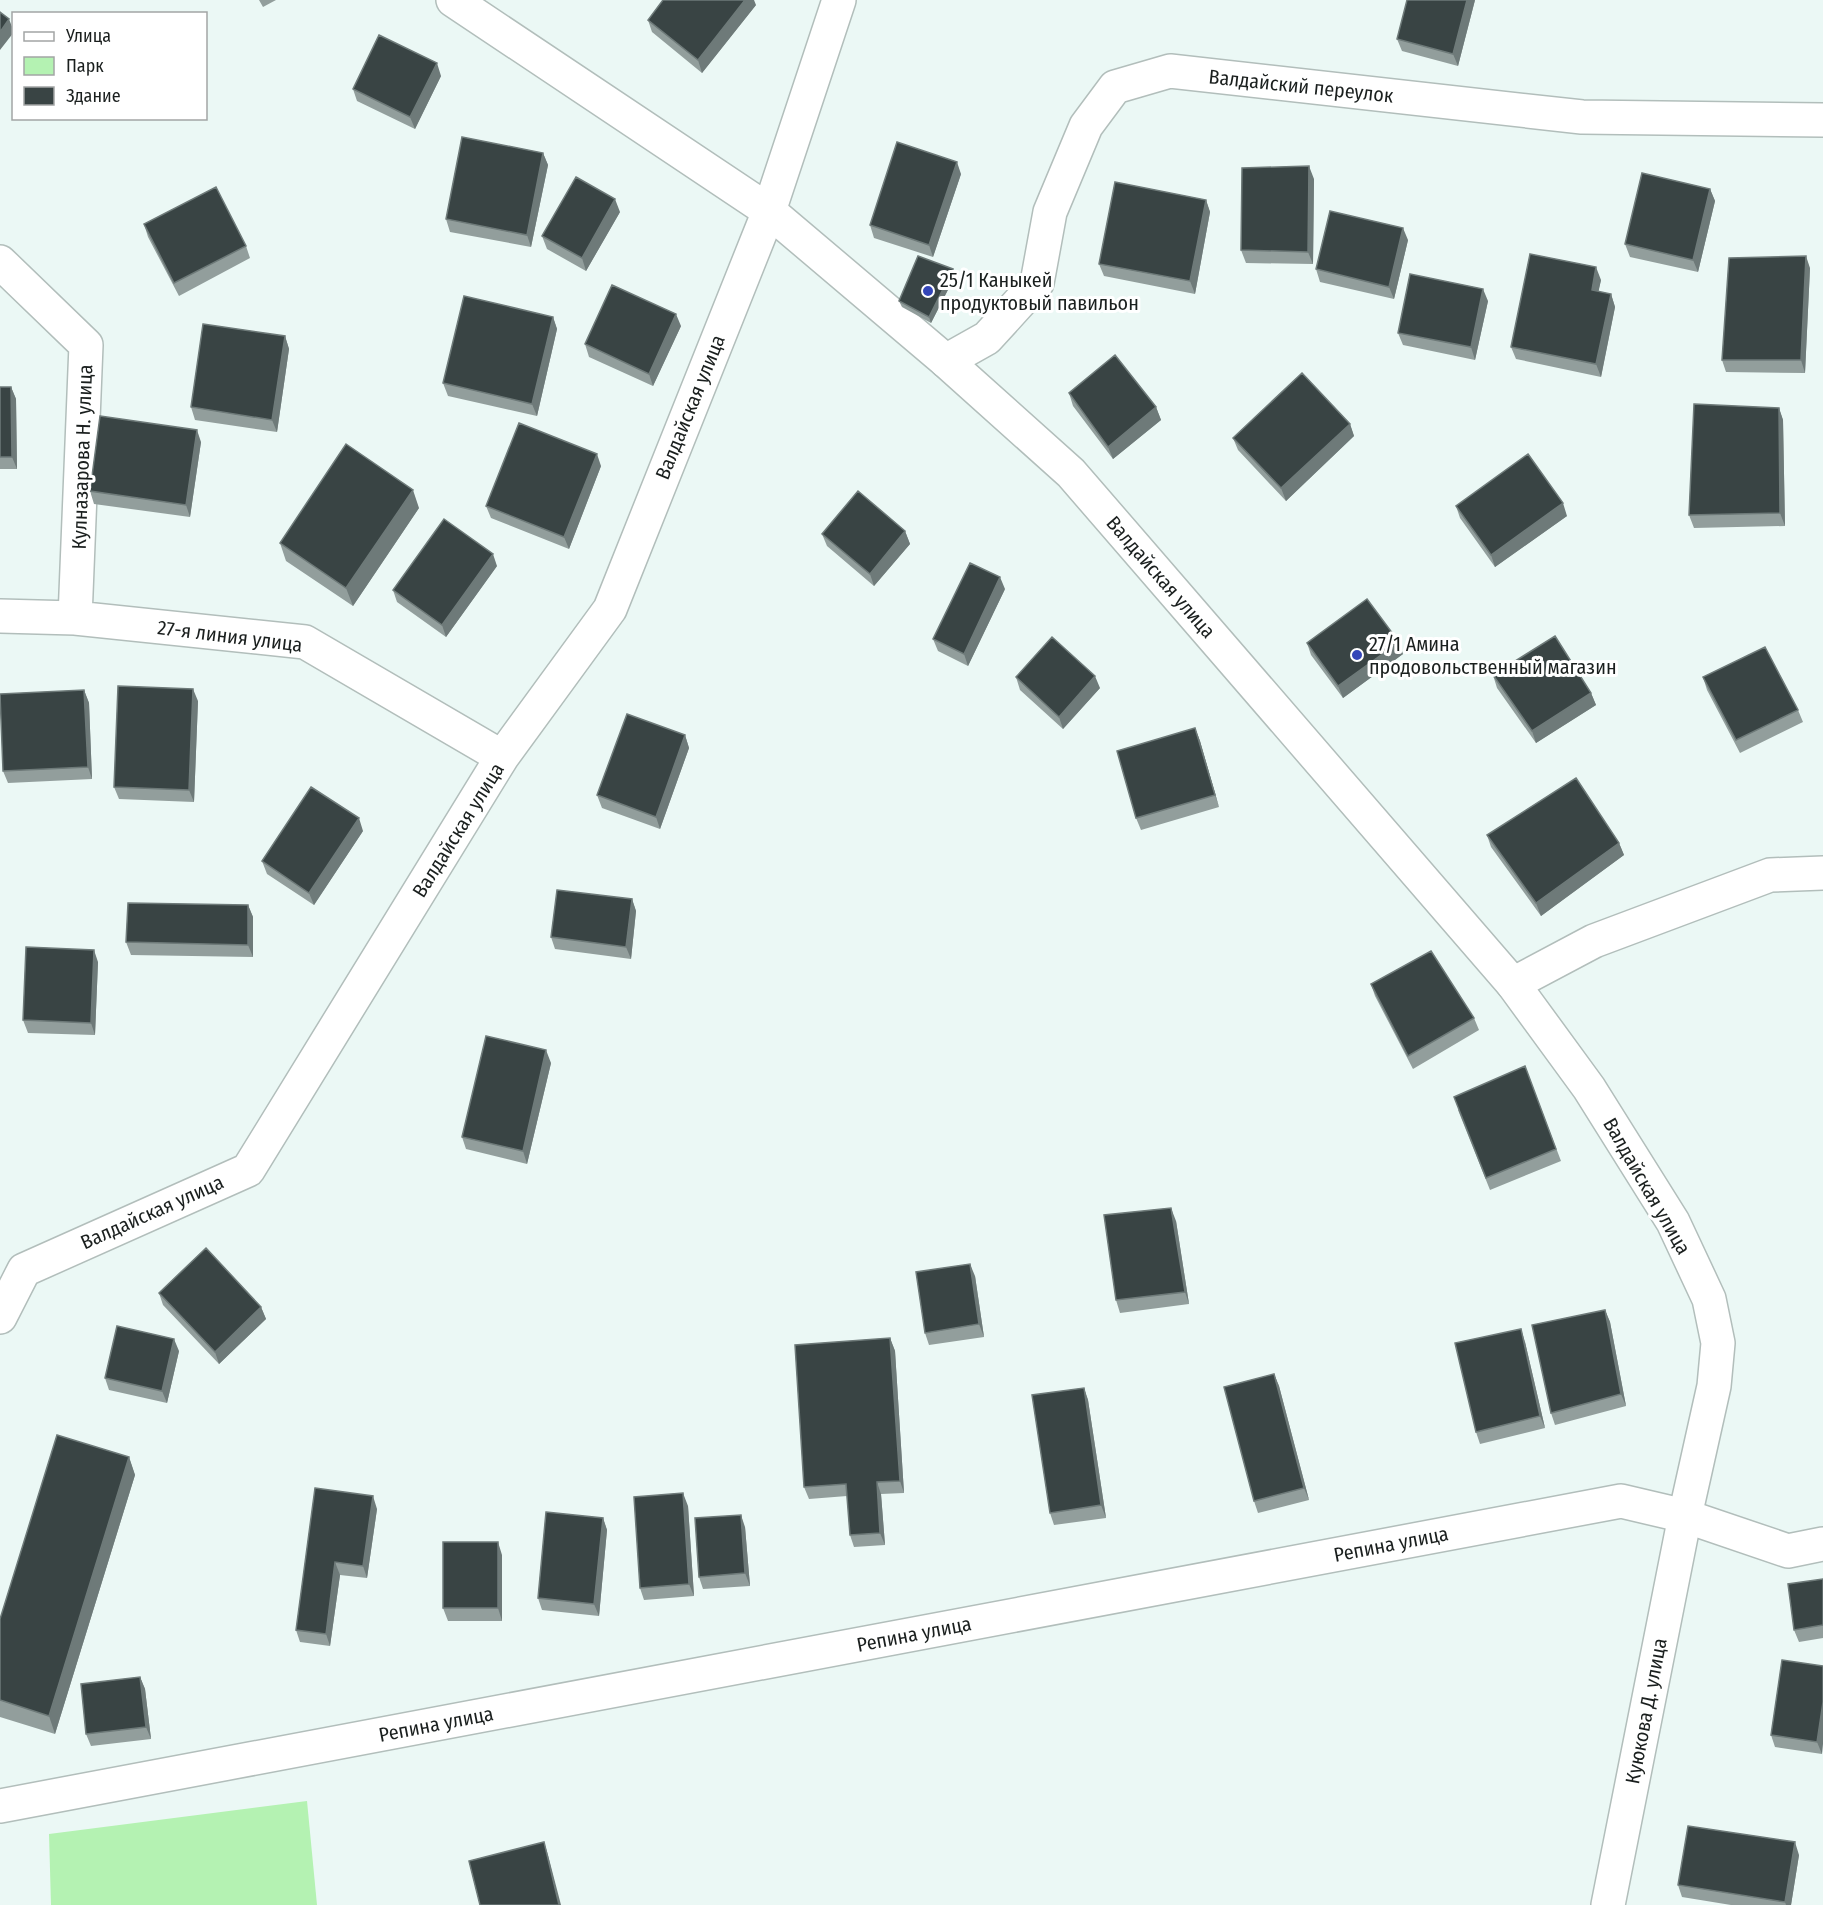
<svg xmlns="http://www.w3.org/2000/svg" width="1823" height="1905" viewBox="0 0 1823 1905" font-family="'Fira Sans Condensed',sans-serif">
<style>
.green{fill:#b4f2b2}
.lines{fill:none;stroke-linecap:round;stroke-linejoin:round}
.street-casing{stroke:#b2bebb;stroke-width:36}
.secondary-casing{stroke:#b2bebb;stroke-width:36}
.street{stroke:#fff;stroke-width:33}
.secondary{stroke:#fff;stroke-width:33}
.wall{fill:#929e9c}
.shaded-wall{fill:#6e7a79}
.building{fill:#394444;stroke:#6e7a79;stroke-width:1.5}
.poi-dot{fill:#3446b8;stroke:#fff;stroke-width:2}
.labels{text-anchor:middle;stroke-width:6;stroke-linejoin:round;paint-order:stroke}
.street-label{font-size:20px;fill:#1a1f1e;stroke:#fff}
.poi-label{font-size:20px;fill:#1a1f1e;stroke:#fff;text-anchor:start}
</style>
<rect width="100%" height="100%" fill="#ebf8f5"/>
<!-- green -->
<path class="green" d="M307,1801L317,1905H51L49,1834Z"/>
<g class="lines">
<defs>
<path id="street" d="M0,262L86,345L75,618
M946,361L987,338L1037,283L1050,212L1086,126L1115,87L1170,71L1582,117L1823,120
M0,616L75,618L305,642L502,757
M1513,984L1594,941L1770,875L1823,873
M0,1317L24,1270L248,1170L502,757L610,609L769,211L839,0
M0,1806L1621,1501L1685,1516L1788,1551L1823,1544"/>
<path id="secondary" d="M453,0L769,211L946,361L1071,473L1513,984L1589,1088L1673,1222L1709,1299L1718,1343L1714,1386L1685,1516L1608,1905"/>
</defs>
<!-- street casing -->
<use href="#street" class="street-casing"/>
<!-- secondary casing -->
<use href="#secondary" class="secondary-casing"/>
<!-- street -->
<use href="#street" class="street"/>
<!-- secondary -->
<use href="#secondary" class="secondary"/>
</g>
<!-- wall -->
<path class="wall" d="M259,0H276L263,7Z
M1475,0L1458,66L1402,51L1397,39Z
M756,5L702,73L652,32L648,20Z
M441,76L415,129L357,101L353,89Z
M543,153L548,165L531,247L450,232L446,219Z
M961,174L933,257L874,238L870,225Z
M1314,179L1313,264L1246,263L1241,250Z
M1710,189L1715,201L1698,272L1630,257L1625,244Z
M1206,200L1210,212L1195,294L1104,276L1099,264Z
M620,212L586,271L547,249L542,236Z
M144,224L246,246L250,258L179,296L148,237Z
M1408,240L1394,299L1320,282L1316,269Z
M1810,268L1805,373L1726,372L1722,360Z
M953,269L955,276L931,323L902,307L899,301Z
M1601,280L1598,292L1611,294L1615,307L1601,377L1516,359L1511,347Z
M1488,301L1475,360L1403,345L1398,333Z
M553,317L557,329L537,416L448,396L443,383Z
M681,326L653,386L589,357L585,344Z
M285,336L289,349L277,432L195,420L191,407Z
M0,387H11L16,399L17,469H0Z
M1069,393L1156,407L1161,420L1113,459L1073,406Z
M1779,408L1783,420L1785,526L1694,528L1689,515Z
M1350,424L1354,436L1286,501L1238,450L1233,438Z
M201,442L190,517L94,504L90,491Z
M601,466L569,549L491,518L486,506Z
M1456,506L1567,516L1495,567L1460,518Z
M419,508L353,606L286,561L280,543Z
M905,531L910,544L874,586L827,546L822,534Z
M497,566L446,637L397,602L393,590Z
M1005,589L968,666L938,651L933,639Z
M1307,643L1403,654L1343,698L1311,655Z
M1493,675L1591,693L1596,705L1536,743L1497,688Z
M1016,677L1100,688L1063,729L1020,690Z
M1703,677L1798,710L1803,722L1740,753L1707,690Z
M84,690L89,703L92,779L8,783L3,771Z
M198,701L194,802L119,799L114,787Z
M1195,728L1200,741L1219,807L1141,830L1136,818Z
M685,735L689,748L660,829L602,808L597,795Z
M363,831L314,905L267,874L262,861Z
M1487,835L1619,843L1624,855L1541,916L1491,847Z
M632,899L636,911L631,959L555,949L551,937Z
M248,905L253,917V957L131,955L126,942Z
M98,962L95,1035L28,1033L23,1020Z
M1371,984L1474,1018L1479,1030L1413,1069L1375,996Z
M551,1063L527,1164L466,1149L462,1137Z
M1525,1066L1561,1161L1490,1190L1458,1110Z
M1176,1221L1189,1304L1120,1313L1116,1300Z
M975,1276L984,1337L929,1345L925,1333Z
M159,1293L261,1307L266,1319L219,1364L163,1305Z
M1605,1310L1610,1322L1626,1406L1555,1425L1551,1413Z
M890,1338L895,1351L904,1493L881,1494L885,1545L854,1547L850,1535L847,1496L809,1499L804,1487Z
M1525,1342L1545,1428L1480,1444L1476,1432Z
M179,1351L167,1403L109,1390L105,1378Z
M1274,1374L1279,1386L1309,1500L1258,1513L1254,1501Z
M1084,1388L1088,1400L1106,1518L1054,1525L1050,1513Z
M129,1457L135,1475L55,1734L0,1717V1619Z
M315,1488L377,1509L367,1578L340,1575L330,1646L300,1642L296,1630Z
M688,1506L694,1596L644,1600L640,1588Z
M603,1518L607,1530L599,1616L542,1610L538,1598Z
M745,1527L750,1586L703,1589L699,1577Z
M502,1555V1621H448L443,1608Z
M1823,1579V1638L1799,1642L1794,1630Z
M1823,1666L1822,1754L1775,1747L1771,1735Z
M140,1677L145,1689L151,1739L91,1746L86,1734Z
M1799,1855L1791,1905H1731L1682,1897L1678,1885Z"/>
<!-- shaded-wall -->
<path class="shaded-wall" d="M745,0H754L756,5L702,73L698,60Z
M1467,0H1475L1458,66L1453,54Z
M9,19L14,32L0,50V32Z
M437,63L441,76L415,129L410,117Z
M543,153L548,165L531,247L527,235Z
M957,162L961,174L933,257L929,245Z
M1309,166L1314,179L1313,264L1308,252Z
M1710,189L1715,201L1698,272L1693,260Z
M615,199L620,212L586,271L582,258Z
M1206,200L1210,212L1195,294L1190,281Z
M1403,228L1408,240L1394,299L1389,287Z
M1806,256L1810,268L1805,373L1801,360Z
M1596,267L1601,280L1596,303L1592,290Z
M953,269L955,276L931,323L929,317Z
M1483,289L1488,301L1475,360L1471,347Z
M1611,294L1615,307L1601,377L1596,364Z
M676,314L681,326L653,386L649,374Z
M553,317L557,329L537,416L532,404Z
M285,336L289,349L277,432L272,420Z
M11,387L16,399L17,469L12,457Z
M1156,407L1161,420L1113,459L1108,447Z
M1779,408L1783,420L1785,526L1780,513Z
M1350,424L1354,436L1286,501L1281,488Z
M197,430L201,442L190,517L186,505Z
M597,454L601,466L569,549L564,537Z
M413,490L419,508L353,606L346,588Z
M1563,503L1567,516L1495,567L1491,555Z
M905,531L910,544L874,586L870,574Z
M493,554L497,566L446,637L442,625Z
M1000,577L1005,589L968,666L964,654Z
M1399,642L1403,654L1343,698L1338,686Z
M1095,676L1100,688L1063,729L1059,717Z
M193,689L198,701L194,802L189,790Z
M84,690L89,703L92,779L88,767Z
M1591,693L1596,705L1536,743L1532,731Z
M1195,728L1200,741L1219,807L1215,795Z
M685,735L689,748L660,829L656,817Z
M359,818L363,831L314,905L309,893Z
M1619,843L1624,855L1541,916L1536,903Z
M632,899L636,911L631,959L626,947Z
M248,905L253,917V957L248,945Z
M94,950L98,962L95,1035L91,1023Z
M546,1050L551,1063L527,1164L523,1151Z
M1171,1208L1176,1221L1189,1304L1185,1292Z
M970,1264L975,1276L984,1337L979,1324Z
M261,1307L266,1319L219,1364L215,1352Z
M1605,1310L1610,1322L1626,1406L1621,1394Z
M1521,1329L1525,1342L1545,1428L1540,1416Z
M890,1338L895,1351L904,1493L900,1481Z
M174,1339L179,1351L167,1403L162,1391Z
M1274,1374L1279,1386L1309,1500L1304,1488Z
M1084,1388L1088,1400L1106,1518L1101,1505Z
M129,1457L135,1475L55,1734L49,1716Z
M877,1482L881,1494L885,1545L880,1533Z
M683,1493L688,1506L694,1596L689,1584Z
M373,1496L377,1509L367,1578L363,1566Z
M741,1515L745,1527L750,1586L745,1573Z
M603,1518L607,1530L599,1616L594,1604Z
M498,1542L502,1555V1621L498,1608Z
M335,1562L340,1575L330,1646L326,1634Z
M140,1677L145,1689L151,1739L146,1727Z
M1823,1702V1744L1822,1754L1817,1742Z
M544,1842L548,1855L561,1905H559Z
M1795,1842L1799,1855L1791,1905H1786L1785,1902Z"/>
<!-- building -->
<path class="building" d="M663,0H745L698,60L648,20Z
M1407,0H1467L1453,54L1397,39Z
M0,12L9,19L0,32Z
M379,35L437,63L410,117L353,89Z
M462,137L543,153L527,235L446,219Z
M897,142L957,162L929,245L870,225Z
M1309,166L1308,252L1241,250L1242,168Z
M1642,173L1710,189L1693,260L1625,244Z
M576,177L615,199L582,258L542,236Z
M1115,182L1206,200L1190,281L1099,264Z
M216,187L246,246L174,283L144,224Z
M1330,211L1403,228L1389,287L1316,269Z
M1530,254L1596,267L1592,290L1611,294L1596,364L1511,347Z
M918,256L953,269L929,317L899,301Z
M1806,256L1801,360H1722L1729,258Z
M1410,274L1483,289L1471,347L1398,333Z
M612,285L676,314L649,374L585,344Z
M464,296L553,317L532,404L443,383Z
M203,324L285,336L272,420L191,407Z
M1115,355L1156,407L1108,447L1069,393Z
M1302,373L1350,424L1281,488L1233,438Z
M0,387H11L12,457H0Z
M1694,404L1779,408L1780,513L1689,515Z
M100,416L197,430L186,505L90,491Z
M519,423L597,454L564,537L486,506Z
M346,444L413,490L346,588L280,543Z
M1528,454L1563,503L1491,555L1456,506Z
M858,491L905,531L870,574L822,534Z
M444,519L493,554L442,625L393,590Z
M970,563L1000,577L964,654L933,639Z
M1367,599L1399,642L1338,686L1307,643Z
M1555,636L1591,693L1532,731L1493,675Z
M1052,637L1095,676L1059,717L1016,677Z
M1765,647L1798,710L1736,740L1703,677Z
M118,686L193,689L189,790L114,787Z
M84,690L88,767L3,771L0,694Z
M627,714L685,735L656,817L597,795Z
M1195,728L1215,795L1136,818L1117,751Z
M1576,778L1619,843L1536,903L1487,835Z
M311,787L359,818L309,893L262,861Z
M557,890L632,899L626,947L551,937Z
M128,903L248,905V945L126,942Z
M26,947L94,950L91,1023L23,1020Z
M1431,951L1474,1018L1408,1056L1371,984Z
M486,1036L546,1050L523,1151L462,1137Z
M1525,1066L1556,1149L1486,1178L1454,1097Z
M1171,1208L1185,1292L1116,1300L1104,1215Z
M206,1248L261,1307L215,1352L159,1293Z
M970,1264L979,1324L925,1333L916,1272Z
M1605,1310L1621,1394L1551,1413L1532,1325Z
M117,1326L174,1339L162,1391L105,1378Z
M1521,1329L1540,1416L1476,1432L1455,1343Z
M890,1338L900,1481L877,1482L880,1533L850,1535L846,1484L804,1487L795,1345Z
M1274,1374L1304,1488L1254,1501L1224,1387Z
M1084,1388L1101,1505L1050,1513L1032,1395Z
M57,1435L129,1457L49,1716L0,1700V1619Z
M315,1488L373,1496L363,1566L335,1562L326,1634L296,1630Z
M683,1493L689,1584L640,1588L634,1497Z
M546,1512L603,1518L594,1604L538,1598Z
M741,1515L745,1573L699,1577L695,1518Z
M443,1542H498V1608H443Z
M1823,1579V1625L1794,1630L1788,1584Z
M1782,1660L1823,1666V1702L1817,1742L1771,1735Z
M140,1677L146,1727L86,1734L81,1684Z
M1688,1826L1795,1842L1785,1902L1678,1885Z
M544,1842L559,1905H480L469,1861Z"/>
<!-- markers -->
<g class="poi-dot">
<circle cx="928" cy="291" r="6"/>
<circle cx="1357" cy="655" r="6"/>
</g>
<g class="labels">
<!-- street labels -->
<g class="street-label">
<text transform="translate(1301 86) rotate(6)" y="7">Валдайский переулок</text>
<text transform="translate(690 407) rotate(-68)" y="7">Валдайская улица</text>
<text transform="translate(82 457) rotate(-88)" y="7">Кулназарова Н. улица</text>
<text transform="translate(1161 577) rotate(49)" y="7">Валдайская улица</text>
<text transform="translate(230 636) rotate(7)" y="7">27-я линия улица</text>
<text transform="translate(458 830) rotate(-58)" y="7">Валдайская улица</text>
<text transform="translate(1647 1186) rotate(60)" y="7">Валдайская улица</text>
<text transform="translate(152 1212) rotate(-24)" y="7">Валдайская улица</text>
<text transform="translate(1391 1544) rotate(-11)" y="7">Репина улица</text>
<text transform="translate(914 1634) rotate(-11)" y="7">Репина улица</text>
<text transform="translate(1646 1711) rotate(-79)" y="7">Куюкова Д. улица</text>
<text transform="translate(436 1724) rotate(-11)" y="7">Репина улица</text>
</g>
<!-- poi labels -->
<g class="poi-label">
<text x="940" y="287">25/1 Каныкей<tspan x="940" dy="23">продуктовый павильон</tspan></text>
<text x="1369" y="651">27/1 Амина<tspan x="1369" dy="23">продовольственный магазин</tspan></text>
</g>
</g>
<!-- legend -->
<rect x="12" y="12" width="195" height="108" fill="#ffffff" stroke="#a3a5a5" stroke-width="1.5"/>
<rect x="24" y="32" width="30" height="9" fill="#ffffff" stroke="#a3a5a5" stroke-width="1.5"/>
<text x="66" y="42" font-size="18" fill="#1a1f1e">Улица</text>
<rect x="24" y="57" width="30" height="18" fill="#b4f2b2" stroke="#a3a5a5" stroke-width="1.5"/>
<text x="66" y="72" font-size="18" fill="#1a1f1e">Парк</text>
<rect x="24" y="87" width="30" height="18" fill="#394444" stroke="#a3a5a5" stroke-width="1.5"/>
<text x="66" y="102" font-size="18" fill="#1a1f1e">Здание</text>
</svg>
